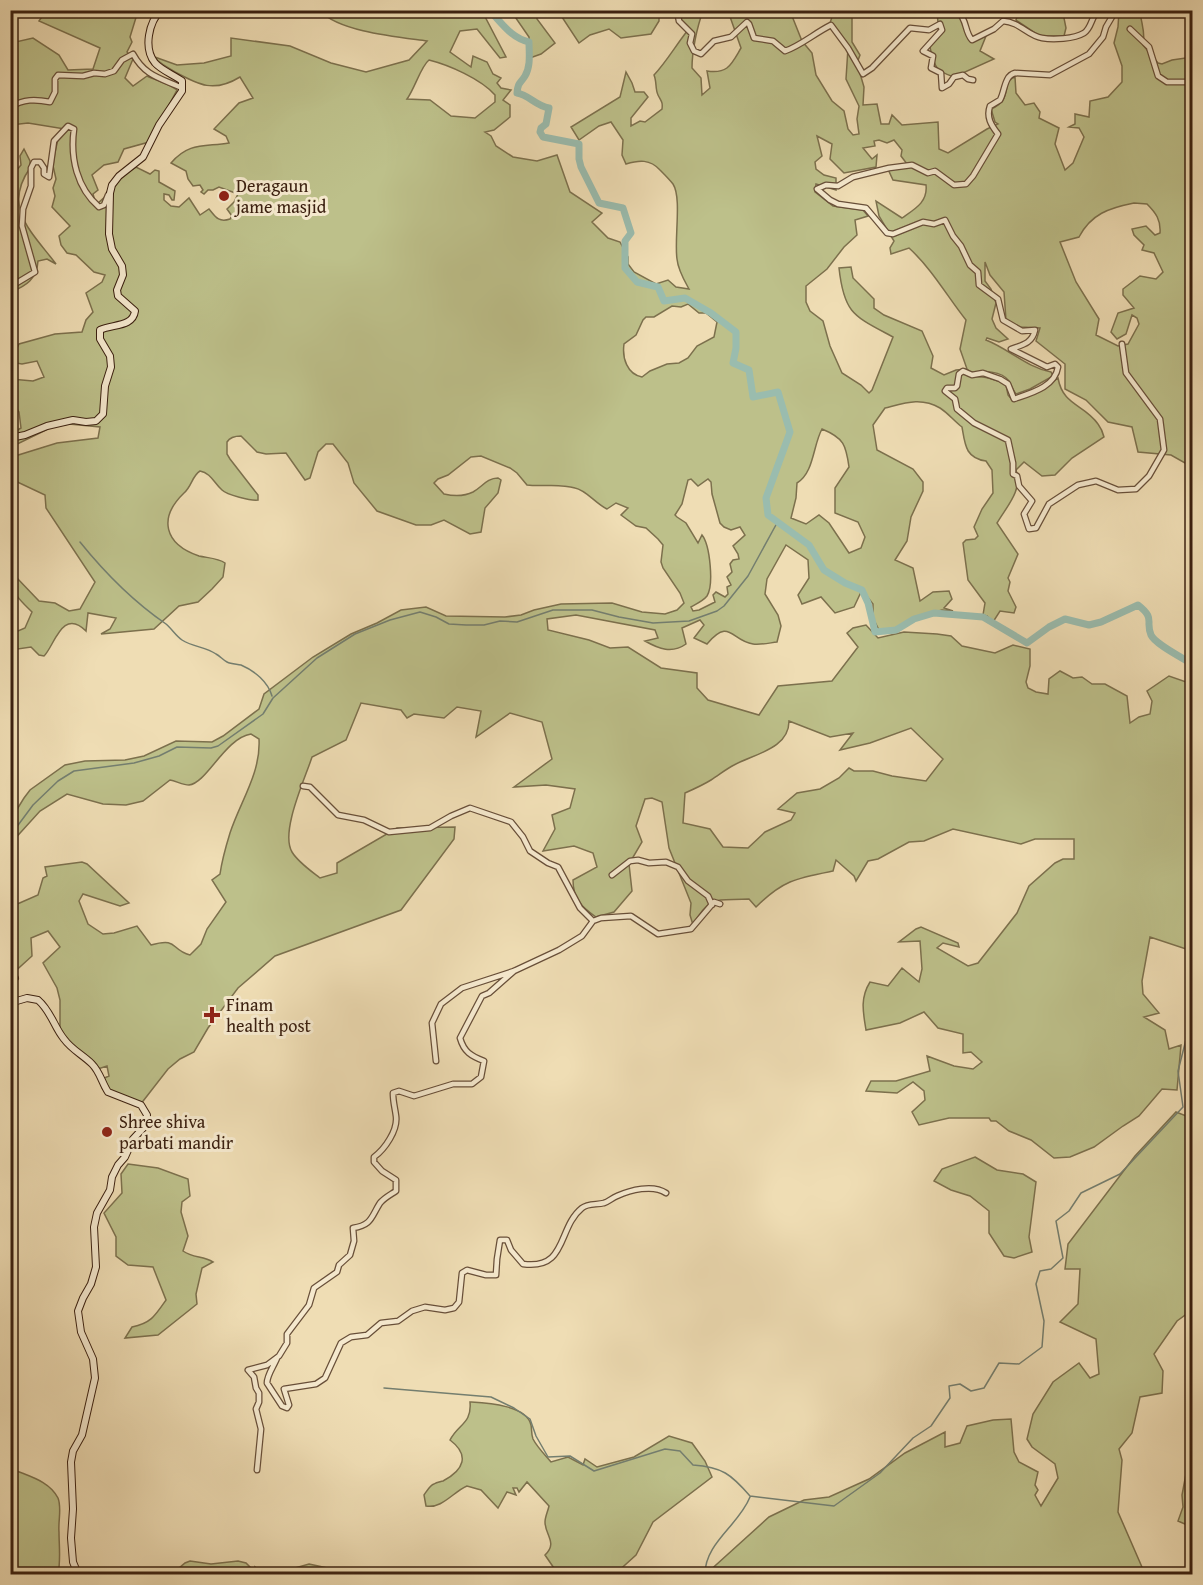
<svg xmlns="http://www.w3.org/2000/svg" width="1203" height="1585" viewBox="0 0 1203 1585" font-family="'Gentium Book Plus',serif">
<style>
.green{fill:#bdc08a;stroke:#7c704d;stroke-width:1.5;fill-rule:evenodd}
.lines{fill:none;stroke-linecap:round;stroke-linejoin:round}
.stream{stroke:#747e6f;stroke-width:1.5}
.river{stroke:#9abcae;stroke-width:7}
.street-casing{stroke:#684f39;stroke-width:7}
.secondary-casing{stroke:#3b2010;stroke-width:8}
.street{stroke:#f5e9ce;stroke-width:4.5}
.secondary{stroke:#f5e9ce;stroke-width:6}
.poi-dot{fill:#8f2418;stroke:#f5e9ce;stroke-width:2}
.labels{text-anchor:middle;stroke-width:6;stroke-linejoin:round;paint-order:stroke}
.poi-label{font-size:18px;fill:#3b2010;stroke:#f5e9ce;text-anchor:start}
</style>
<rect width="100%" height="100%" fill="#efddb4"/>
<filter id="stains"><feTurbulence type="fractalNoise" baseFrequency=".00333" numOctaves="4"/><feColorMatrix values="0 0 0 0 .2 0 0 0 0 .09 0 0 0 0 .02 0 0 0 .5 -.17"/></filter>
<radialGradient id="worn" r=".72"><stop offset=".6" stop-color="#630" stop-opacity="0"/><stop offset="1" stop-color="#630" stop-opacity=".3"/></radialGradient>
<!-- green -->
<path class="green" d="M46,11H138L130,37L132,42L127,52L133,59L125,78L133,86L147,76C158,81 168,83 177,90L149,142L124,149L118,162L104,165L92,175L98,190L93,194L95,201L98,203L107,195V192L113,194C114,179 124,174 136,167L150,174L155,170L159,171V182L175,191L174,200H172L169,195L164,194V200L171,206L179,207L189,198L200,215L209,209C215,216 218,223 230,219L232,216L227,209L234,202L238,194L219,187L213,190H208L204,194L201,192L203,190L200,185L193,186L188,179L186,171L171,163C189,142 204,147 229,143L226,136L214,129L239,103L253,98L240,77C214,93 199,85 175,72C166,67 160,63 152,56L177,65L204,63L231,56V38L290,46L331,63L366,72L409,60L427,41C398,37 340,32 320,11H482L506,57L500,58L477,29L460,31L450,52L471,67L473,56L487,62L493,74L501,78L497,83L501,88L511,90L503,100L510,105V117L494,130L485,132L491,136L496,146L513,157L537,161L557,155L570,192L602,213L592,222L608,238L620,242L628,257V264L634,272L656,284L668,280L676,287L689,289C684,280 678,270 677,259C674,239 682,198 673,184C669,179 664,174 660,170C650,159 639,160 626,164L622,155L623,140L611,122L599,126L579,140L571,127L620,97L626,72L632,83L635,92H644L648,97L631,118V126L640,121L645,122L662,109C663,102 661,101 658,95C655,89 657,82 654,75C667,61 676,45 688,30L680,25L673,14L677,11H703C697,27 692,51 692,68L701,78L702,95L710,88L707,71C728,74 731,65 741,48L728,11H790L802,41L812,53L816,75L832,101L844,111L848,129L853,135L859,134L857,119L859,106L846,79L848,48L830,23L832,17L831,11H852V42L860,55L857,63L864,87L863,105L877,104L881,124H889L892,115L902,125L938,122L939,149L948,153L987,129L998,124L995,122L991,109C1006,103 1006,94 1008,79L1015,77L1016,93L1025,105L1034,103L1040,112L1039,118L1059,128L1055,144L1065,170L1073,163L1084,137L1079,128L1069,127L1075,124V114L1089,117L1090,101L1108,97L1122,82V66L1114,43L1118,27L1119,11H1140C1141,23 1146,33 1143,45L1158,63L1162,64L1172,60L1192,57V467L1171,455L1138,452L1132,427L1108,422L1086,400L1065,389V364L1036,341L1040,328L1020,327L1006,320L1004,292L990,275L985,262V281L991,289L996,303L992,319L996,328L1008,339L999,342L987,338L986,340C1009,349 1026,367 1051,372L1053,376L1030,389L1016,394C1013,390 1011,385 1009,381C1002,371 982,370 972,373L968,370V376C983,377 993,377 1006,385L1008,395L1013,401L1036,393L1058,378C1063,406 1084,404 1098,424C1101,428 1103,433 1104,437L1072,458L1055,475L1042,476L1024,462L1016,470C1023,490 1007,506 997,523L1018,554L1008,578L1010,582L1008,591L1016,607L1014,613L1000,611L993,622L987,616L983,615L985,603L968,580L963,543L966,540L975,539L978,536L974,527L982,509L993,493L992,470L986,461C965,458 965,444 962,427C954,421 948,413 940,408C921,397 905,403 885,408L873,425L877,450L913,469L923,482V491L911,517L907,541L895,560L913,568L920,601L933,592L949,591L952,599L944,608L953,611L942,610L914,618L896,629L879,630L873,618V604L862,590L854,607L835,613L821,597L802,604L798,595L809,578L808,560L786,545L767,579L765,594L778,615L781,626L777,642C769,643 761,645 753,644C731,641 730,617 707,644L694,638L704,625L700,620L682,628L686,644C672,654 659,649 645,641L658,638L655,630L576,615L547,619L548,630L589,640L610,648L628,647L661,668L697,673V688L708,700L759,715L778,686L832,681L858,647L847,633L853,628L866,625L878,638L904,632L937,634L951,636L962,646L995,653L1013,645L1030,649V666L1026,682L1028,688L1036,692L1048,694L1049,679L1060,671L1073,678L1082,677L1092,684H1105L1127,696L1130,723L1139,717L1150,714L1152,701L1147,691L1169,676L1192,684V951L1150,937L1142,981L1143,994L1159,1013L1144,1017L1165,1030L1169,1049L1181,1045L1177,1090L1162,1089L1139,1116L1123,1126L1094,1147L1070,1157L1054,1158L1031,1140L1009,1131L996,1121H991L989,1118H949L919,1125L912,1112L925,1100L924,1091L913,1082L897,1093L866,1091L871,1081H896L930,1071L927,1056L954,1066L973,1069L982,1062L971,1052L963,1053V1034L938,1028L924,1012L900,1023L866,1030C863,1012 860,998 870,982L888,986L902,968L919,982L922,969L920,941L899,942L916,929L921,927L958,943L959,947L943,943L937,948L968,966L978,963L1017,913L1029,886L1055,863L1063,859H1074V839H1035L1021,844L953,829L924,841L909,842L878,859L868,861L856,881L854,876L836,860L833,871C797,878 783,880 756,907L749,899C717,901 710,894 693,925L690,915L691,903L669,848L662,802L652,798L645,799L636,826L642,842L629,864L632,891L614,912L596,917C581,907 573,898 573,880L597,867L593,853L574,846L543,851L555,829L552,815L570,808L575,789L546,785L514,787L552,759L542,722L510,713L476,737L481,711L457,707L444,718L414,714L407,718L401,710L361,703L346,740L312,757C305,779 280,832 292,852C298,862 311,871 320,878L337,873V863L397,828L455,827L454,839L401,910L275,956L238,988L208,1028L194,1052L180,1059L168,1069L140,1105L102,1088L100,1080L109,1076L107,1066L98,1069L60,1035V1000L57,988L43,963L60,947L48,931L31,938L32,956L11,975V861L14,860L15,905L38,895L43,878L47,876L45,867L82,862L87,864L129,903L120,906L83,894L79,901L88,924L103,934L114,933L137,926L151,945C179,937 170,950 190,955L201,944L207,929L226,902L212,880L220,874C222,860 226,846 230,833C240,802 261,773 259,739L251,734C225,738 207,783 189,785C183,785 176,781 170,780L143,801L126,805L103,804L67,794L40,811L11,843V819L24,798L30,790L65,765L85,761L125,760L144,756L176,741L212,742L223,736L259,709L264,694L313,657L351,634L377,623L401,610L426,607L446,616L505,617L521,615L534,610L561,604L612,603L642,612L665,614L677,610L684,603L680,593L663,568L661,562L663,545L658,539L646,528L636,526L621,515L628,508L616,503L607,509C595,503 586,490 575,488C559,483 543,487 527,485L517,473L510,468L481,456L471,457L448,475L438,479L434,483L444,494C453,496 465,496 473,492C482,487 487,478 498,478L501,480L498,493L485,508L481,532L470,534L444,520L431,525H416L377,511L354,483L348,463L333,444H326L318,452L310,478L305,480L286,453L266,454L257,452L241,436C235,436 230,437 227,442V454L230,459L258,495V500C251,501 227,495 222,490C214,483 211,473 200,471C192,476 192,486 184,493C158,518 164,544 199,556C208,558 218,558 225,563L223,577L212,589L198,602L179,606L154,629L101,634L110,629L116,618L88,613L86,631C62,607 54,647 44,656L39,655L31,647L11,650V634L25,628L32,612C23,603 11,593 11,579L17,578L39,601L55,603L69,611L80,609L95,582L46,508L45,495L11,479V434L21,428L19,412L11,400V379L33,381L44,377L37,361L22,364L10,362L19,344L55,334L82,332L86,320L93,312L86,293L102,282L105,275L94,272L76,255L67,253L61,245L59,236L70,226L52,207L55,196L53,188L56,179L53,166L55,152L58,139L65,129L28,123L11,125V43L33,38L59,55L68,70L93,69L100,48L39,21ZM429,60C449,65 481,79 495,95V102L475,118L451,116L430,100L407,99C415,88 421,66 429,60ZM817,136L832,144L830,159L844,173L876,167L877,155L872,159L863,148L875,146L874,141L879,140L887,143L894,140L902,150L901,156L907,164L887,167L893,180L926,185C928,202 915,209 902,218L876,201L879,216L894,241L890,248L891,254L909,248C932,269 947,296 966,320L960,349L967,369L956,370L944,375L931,368L933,356L922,331L884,315L874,308V299L853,278L851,267L839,268C844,314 854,316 893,337L872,390L869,393L861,385L842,373L830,346L823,321L810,311L806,302V286L827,269L844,247L857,235L855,220L868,216L863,210L833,206L815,192L816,184L836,190V178L824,175L816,169L815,162L822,156ZM1134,203L1147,204C1156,213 1161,220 1160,233L1155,235L1146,226L1132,229L1134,235L1144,245L1142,250L1154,253L1163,272L1156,279L1140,276L1123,289V295L1134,308L1118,313L1111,332L1117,339L1126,334L1132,315L1137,318L1139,324L1128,344L1118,346L1096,335L1099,319L1076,282L1060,242L1079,237C1091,214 1109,208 1134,203ZM688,304L699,313H706L717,322L714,337L697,346L688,358L679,363L667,364L650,371L642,377C627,374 622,358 624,344L636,335L643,320L646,317H654L672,306L681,307ZM69,424L100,427L98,438L57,443L15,456L11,447L52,427ZM822,429C844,438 846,445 849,467L835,488V513L858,522L865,537L861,548L849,553L829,523L819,515L806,524L791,518L796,498L797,483C814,473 813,445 822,429ZM691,479L698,486L708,479L711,482L712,494L720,523L724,527L731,530L740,527L745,535L733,546L738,554L739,559L733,560L730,564L732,572L727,577L731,585L727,587L728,594L725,597L716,592L713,595L715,602L699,610L693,611L691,607C696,604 703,601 707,596C714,585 710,545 702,535L698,543L686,523L677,517L675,515L682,504L688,480ZM789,721L830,737L853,733L840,750L870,743L911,728L943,759L926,781L892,776L873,771H854L849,768L839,778L820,789L797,793L778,809L795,813L791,820L765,832L748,848L723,847L710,829L683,823L685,793C694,789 703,785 711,780C719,775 726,769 734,765C754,754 789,749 789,721Z
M511,11H536L537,19L555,43L541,54L530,58L529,37Z
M558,11H659V21L651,34L621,38L609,29L590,35L579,43Z
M937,11H957L973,41L986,36L980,51L994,59L954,77C932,70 935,64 929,44L943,29L938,23Z
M1019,11H1057L1063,13L1066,28L1064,36H1040L1016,20Z
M24,149L30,161V168C2,208 32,232 56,264L47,259L38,261C37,279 26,286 11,292V177L21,165L20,156Z
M1176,1112L1189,1117L1192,1121V1310L1177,1321L1154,1354L1163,1371L1162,1393L1140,1397L1132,1433L1119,1449L1122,1460L1118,1512L1145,1574H706L769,1517L804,1500L829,1497L869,1479L905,1453L945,1432V1447L960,1443L967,1426L993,1420L1011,1419L1014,1452L1019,1462L1038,1472L1035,1485L1038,1490L1035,1495L1041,1506L1058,1478L1055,1464L1032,1447L1027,1439L1033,1414L1053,1382L1079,1363L1090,1378L1099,1374L1096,1339L1060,1322L1078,1304L1080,1269H1065L1068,1244L1135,1156Z
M975,1157L997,1170L1023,1174L1036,1182L1029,1237L1032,1252L1014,1258L1004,1256L989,1233V1211L970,1196L951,1190L934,1181L942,1169Z
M128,1164L158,1168L188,1179L190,1196L182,1202L181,1212L188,1236L183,1251C193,1258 203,1256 213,1262L202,1268L196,1294L197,1304L158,1335L125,1338L132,1327C151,1323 155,1316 166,1300L153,1267L128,1265L116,1256V1237L104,1213L122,1193L121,1174Z
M470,1402C486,1403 527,1405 531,1425C532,1429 531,1434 533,1439C537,1447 545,1455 551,1462L568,1457L583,1465L585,1459L597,1467L634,1457L669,1436L692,1443L705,1461L712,1477L653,1522L636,1555L615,1574H558L545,1555C558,1543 545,1535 545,1522C545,1517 548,1511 549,1506L527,1482L519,1492L517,1488H513L516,1495L507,1492L498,1508L481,1490L467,1486C453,1492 442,1509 426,1506L424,1495C427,1491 430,1485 434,1484C437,1482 440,1482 443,1481C464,1470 470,1455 450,1440C458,1424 472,1424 470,1402Z
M1192,1442V1522L1187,1525L1178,1521L1183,1507L1182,1495Z
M10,1468C27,1476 49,1480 58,1498C62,1508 58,1521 59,1532C59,1546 61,1560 58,1574H11Z
M190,1561L211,1564L238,1561L246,1563L254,1571L255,1567L260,1574H172L185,1563Z
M309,1564L355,1574H274Z"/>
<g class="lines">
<!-- stream -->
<path class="stream" d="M80,542C105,573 134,602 166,624C172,629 176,636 182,640C193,647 206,647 216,654C220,656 223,660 227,662C231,664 236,664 241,665C255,671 268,682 272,696
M10,836L33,805L58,781L74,771L134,763L159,756L177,747L211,748L218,746L263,714L273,698L317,658L355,634L390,620L420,612L436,617L449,624L466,625H484L500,621L517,622L553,610H592L619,617L653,623L689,621L717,611L724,606L748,576L777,523
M384,1388L491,1397L514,1408L530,1419L536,1436L548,1457L570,1456L594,1471L665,1449L680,1451L693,1465C722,1467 731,1474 750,1496L834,1506L880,1473L913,1438L931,1426L950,1398L949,1386L960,1384L971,1391L984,1388L999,1363L1019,1364L1042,1347L1044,1321L1036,1284L1040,1271L1051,1269L1063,1258L1056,1221L1069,1211L1081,1193L1120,1174L1183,1107L1178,1071L1190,1024L1192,1023
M705,1574C705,1543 739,1525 750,1497"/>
<!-- river -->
<path class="river" d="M489,10C502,23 511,38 529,42C529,53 531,66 525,76C520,84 518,82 517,93C529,95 536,106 549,108L546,124L541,128L540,132L543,137L579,144V159L581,167L599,203L623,208L631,233L625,241V268L637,282L658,287L664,301L685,298L711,313L736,332V348L733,363L749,370L753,397L778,392L790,432L766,498L768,515L809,545L824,570L845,583L862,590L868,603L875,632L896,630L914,619L934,613L983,617L1027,643L1049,627L1065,619L1089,625L1101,622L1138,605C1156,619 1145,621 1151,635C1155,644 1183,658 1192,664"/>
<defs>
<path id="street" d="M677,10L679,21L692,34L690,43L694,51L701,54L714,41L731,37L747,22L749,24L754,38L773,41L785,51C800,46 815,33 831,25L848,48L863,74L872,68L910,28L929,30L940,24L942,30L923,51L933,56L931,68L941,73L942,88L949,84L954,77L963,75L968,79L973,80
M957,10C968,21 964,31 972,40L994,29L1003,21C1020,22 1028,36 1042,38C1053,40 1074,39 1084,33C1092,28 1091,16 1099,10
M1116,10L1106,27L1103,37L1089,54L1050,75L1015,73C1004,76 1005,91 1000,100L990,106C986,117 991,125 998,134L973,176L966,184L954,185L935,171L928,173L912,165L889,168L853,177L838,186L826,185L817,189L830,200L838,204L866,208L887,233L893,234L923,222L934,224L945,220L953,236L961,246L970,265L978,272L979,285L998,299L1003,320L1022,331L1035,330C1032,344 1022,345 1011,349L1047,367L1055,364L1058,367C1055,387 1031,393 1014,399L1008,384L1000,379L983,373L972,375L963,371L959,374L957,386L955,388H947L945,391L955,399L957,409L974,423L1008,440L1013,463V474L1017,476L1019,486L1032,501L1024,514L1029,529L1036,528L1049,504L1078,485L1096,481L1118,490L1136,489L1149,476L1164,450L1160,419L1126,373L1122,344
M1130,29L1149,47L1158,76L1167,82H1187L1192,88
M10,107C24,99 35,99 50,102L55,92V79L58,75L83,76L94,73L105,74L114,71L122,60L133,54C145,76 160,78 182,88
M10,287L35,272L22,226L23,209L31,186V168L34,162H40L44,168V174L49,177L54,141L68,126L74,129C70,158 77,188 99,207L104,205L108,195
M303,786L310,787L338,815L364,820L389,832L430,828L451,816L470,808L511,822L523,837L530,851L548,863L558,867L580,908L593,921
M612,875L630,861L638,860L649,863L666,862L678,867L688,881L708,896L712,905
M436,1061L432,1023L441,1004L462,988L514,971L559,950L582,936L593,921L601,918L631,916L658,934L691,929L714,902L720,904
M277,1358C274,1366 267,1375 267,1383L282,1406L287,1408L289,1405L284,1389L316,1384L325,1378L341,1343L351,1337L367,1335L381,1323L398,1321L412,1311L425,1307L445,1310L454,1308L459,1302L462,1273L467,1270L486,1275H496L497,1259L500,1240H507L511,1250L523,1264C568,1270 557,1228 582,1208C588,1203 597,1205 604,1203C608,1202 612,1198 617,1196C630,1190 653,1184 666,1193
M257,1470L261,1429L256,1409L259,1402V1393L256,1388L254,1377L248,1370L267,1365L279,1356L287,1343V1334L309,1305L314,1288L337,1272L339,1265L350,1255L354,1241L353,1228C372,1225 371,1217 380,1203C384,1198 390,1195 396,1191V1180L382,1171L374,1162V1157C385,1149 398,1130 396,1116C395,1108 393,1102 393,1093L399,1091L414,1096L453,1084H472L481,1077L484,1061C471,1056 464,1052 460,1038L482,996L489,993L514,971"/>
<path id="secondary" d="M10,438L25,435L47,426L73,420L86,422L96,421L103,414L105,386L111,367L110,356L100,339V330C113,324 133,327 135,311L118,296L117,290L123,275L122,266L112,249L109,234L110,193L112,185L119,176L143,157L159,125L182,91V81C174,75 161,70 155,63C143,48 149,22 161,10
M10,970L15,978L10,982
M10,1003L27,998L38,1000C51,1011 54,1027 64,1039C72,1050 83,1055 92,1064C100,1072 102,1083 108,1092L141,1105L147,1115L146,1125L133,1139L125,1157L118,1165L112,1177L110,1190L97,1213L94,1227L96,1267L91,1284L83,1298L78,1311L81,1332L93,1359L95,1378L82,1435L73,1451L71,1462L73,1509L71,1538L73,1562L78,1574"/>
</defs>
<!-- street casing -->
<use href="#street" class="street-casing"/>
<!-- secondary casing -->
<use href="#secondary" class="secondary-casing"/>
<!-- street -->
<use href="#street" class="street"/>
<!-- secondary -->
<use href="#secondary" class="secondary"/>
</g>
<!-- markers -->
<g class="poi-dot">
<circle cx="224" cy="196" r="6"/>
<path d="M209 1006h6v6h6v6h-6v6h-6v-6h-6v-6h6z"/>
<circle cx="107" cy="1132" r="6"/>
</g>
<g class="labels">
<!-- poi labels -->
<g class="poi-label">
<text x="236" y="192">Deragaun<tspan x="236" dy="21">jame masjid</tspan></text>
<text x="226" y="1011">Finam<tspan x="226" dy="21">health post</tspan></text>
<text x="119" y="1128">Shree shiva<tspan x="119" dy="21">parbati mandir</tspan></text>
</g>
</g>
<!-- margin -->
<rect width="1203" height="1585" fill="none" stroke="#efddb4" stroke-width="36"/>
<rect x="12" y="12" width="1179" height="1561" fill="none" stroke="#3b2010" stroke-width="3"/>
<rect x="18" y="18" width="1167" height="1549" fill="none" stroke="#3b2010" stroke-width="1.5"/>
<rect width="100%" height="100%" filter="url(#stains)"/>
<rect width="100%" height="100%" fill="url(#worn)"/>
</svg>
